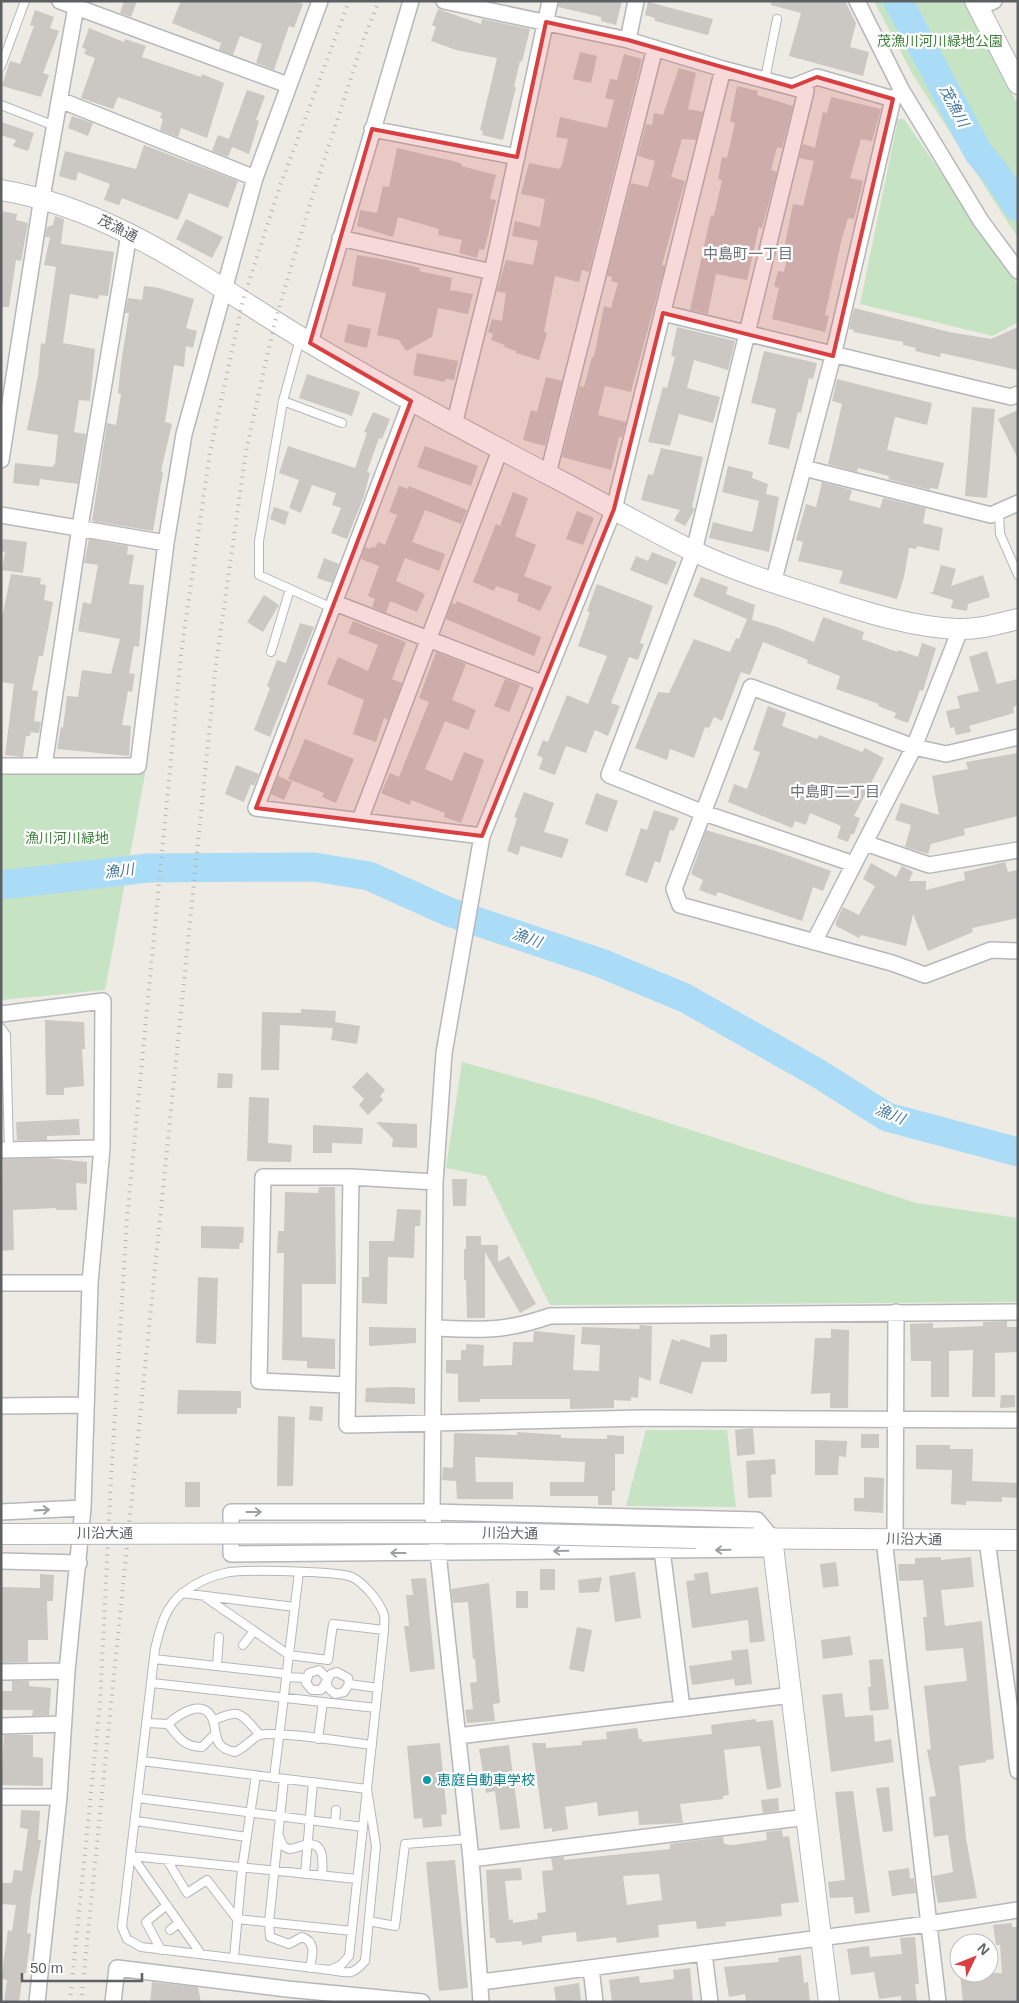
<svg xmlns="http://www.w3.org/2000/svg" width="1019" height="2003" viewBox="0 0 1019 2003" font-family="Arial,'Noto Sans JP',sans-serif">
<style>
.green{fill:#c6e3c3}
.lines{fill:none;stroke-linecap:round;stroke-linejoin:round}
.river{stroke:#abdcf7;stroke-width:29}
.building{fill:#cbc7c3;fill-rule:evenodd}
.service-casing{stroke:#b5b7ba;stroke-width:10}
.minor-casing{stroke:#b5b7ba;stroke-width:18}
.tertiary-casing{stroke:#b5b7ba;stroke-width:22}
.service{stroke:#fff;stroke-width:8}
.minor{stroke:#fff;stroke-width:15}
.tertiary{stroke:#fff;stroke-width:20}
.rail{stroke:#b2b3b3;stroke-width:4;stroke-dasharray:1 6;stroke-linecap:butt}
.tertiary-bridge-casing{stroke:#b5b7ba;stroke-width:22;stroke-linecap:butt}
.tertiary-bridge{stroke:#fff;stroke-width:20}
.oneway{stroke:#9da0a1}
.marked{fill:#d93f40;fill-opacity:0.2;stroke:#d93f40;stroke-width:4;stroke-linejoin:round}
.culture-dot{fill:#0f9aa8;stroke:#fff;stroke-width:2}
.labels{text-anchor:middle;stroke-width:4.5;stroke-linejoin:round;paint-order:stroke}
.park-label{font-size:14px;fill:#40813d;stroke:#fff}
.street-label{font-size:14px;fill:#5c6063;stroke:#fff}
.culture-label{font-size:14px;fill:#0d838f;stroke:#fff;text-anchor:start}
.water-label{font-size:15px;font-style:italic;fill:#47799f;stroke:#fff}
.neighbourhood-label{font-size:15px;fill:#6d7275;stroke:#fff}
</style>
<rect width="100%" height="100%" fill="#edebe4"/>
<!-- green -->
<path class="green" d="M874,1H964L1018,105V238L913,75Z
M898,119H904L1018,285V322L993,336L860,304Z
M146,769L105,990L1,1000V775Z
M462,1062L595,1099L916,1203L1018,1218V1302L550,1305L486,1176L446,1168Z
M646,1430H727L736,1507L626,1506Z"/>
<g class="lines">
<!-- river -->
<path class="river" d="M898,1L978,152L996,174L1018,207
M1,885L148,868L314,867L369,876L449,912L601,963L685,998L816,1072L887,1117L1018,1152"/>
</g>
<!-- building -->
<path class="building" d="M124,1H137L131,17L120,13Z
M181,1H295L303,4L294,28L289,26L274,70L256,63L262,44L240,36L233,55L219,50L221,43L172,23Z
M559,1H622L616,25L601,21V17L558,7Z
M771,1H845L856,23L850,47L869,52L863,76L789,56L801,13L771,5Z
M648,2L713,19L708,35L655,21V18L645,15Z
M438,9L481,24L482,19L530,29L522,62L520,61L514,87H516L503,140L482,135L483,131L480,130L497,58L456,50L431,41L436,27L432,25Z
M35,10L54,17L50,28L59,31L43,73L49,75L41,97L2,86L10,61L20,64L34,26L30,25Z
M89,28L124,42L125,39L146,46L142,57L201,77L202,74L224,83L207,138L181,128L178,137L160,130L163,119L160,118L162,113L118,97L113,109L81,98L95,58L84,54L86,49L82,48Z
M580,52L597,56L591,83L573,79Z
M624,54L642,59L589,272L582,270L579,282L555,276L544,332L547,333L539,360L516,353V351L504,347L505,345L491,340L493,334L488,332L492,319L502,321L506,293L497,291L506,260L533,265L538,241L512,236L515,221L540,227L545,199L521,194L529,163L559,169L562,165L568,139L556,137L560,117L607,128L614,100L605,98L610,79L617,80Z
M679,68L696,73L688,109L703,112L696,140L682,139L671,177L685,181L662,265L665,266L632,388L631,392L605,386L598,415L626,422L622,437H619L611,470L562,457L580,386L584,387L592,357H594L604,306L611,308L618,283L611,281L612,277L607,276L631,183L648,187L655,161L638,156L646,124L652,125L654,113L663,115Z
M737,86L758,91L757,95L793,106L782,148L777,147L771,170L777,172L762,228L759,227L747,280L716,274L708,314L690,310L711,215L714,216L722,180L718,179L722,157L727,158L735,123L730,121Z
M247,90L265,96L256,120L259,121L249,154L232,147L228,157L212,151L218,135L229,139Z
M831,97L881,109L872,141L861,139L850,178L863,181L854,219L848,218L842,238L825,315L829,316L825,332L772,319L779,288L774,286L778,271L784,272L790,245L785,244L793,204L803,206L814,161L799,158L803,144L815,148L823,112L827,113Z
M72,116L93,123L88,136L68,128Z
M1,122L34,133L28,151L13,146L16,140L1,135Z
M144,145L238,181L228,208L189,193L178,220L122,198L119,205L104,200L110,184L78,172L76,181L59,176L65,151L136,169Z
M397,148L453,161L462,164L461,166L496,175L490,199L496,200L489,231L484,250L479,249L477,258L459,253L462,240L438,235L439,229L398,217L393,237L357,226L360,210L377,213L383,186L389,187Z
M1,211L17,214L16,220L28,223L21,261L16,260L9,307H1Z
M55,216L64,219L61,244L114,252L108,296L99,295L98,299L70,294L63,343L95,349L90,401L79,400L74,432L86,434L78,484L40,479L39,486L13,483L15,463L52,467L55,464L58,435L27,430L38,376L41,343L45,344L56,267L44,265L50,237H45L47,227L53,225Z
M186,219L223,237L212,258L176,239Z
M357,255L387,260L420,268L419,271L452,278L450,290L473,294L468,314L438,308L432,337L406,351L399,340L377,335L386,293L352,286Z
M144,286L159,288L194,299L186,328L197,331L193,348L186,346L184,367L174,365L165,422L172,424L161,471L163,472L153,531L92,521L107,423L116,425L121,394L118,393L121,364L129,313H125L128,298L142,300Z
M854,308L949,332L991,339L1018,327V370L941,353L940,357L915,351L916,348L903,345V342L853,332L854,330L849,329Z
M348,324L371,329L367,348L344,342Z
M677,327L735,341L728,370L694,360L687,388L720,397L713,423L679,414L670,446L648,442L663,387L667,388L675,357L671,356Z
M764,351L817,363L813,379L809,378L801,413L798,412L789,449L768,444L776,409L751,403Z
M417,353L458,361L454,380L445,379V382L413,375Z
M307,374L360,392L352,416L299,398Z
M546,377L562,381L545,446L523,440L531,410L537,412Z
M837,379L932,403L927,425L895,417L887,450L944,463L938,489L930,488V490L888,479L889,476L858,468L857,472L828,464L842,404L832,401Z
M972,407L995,409L987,498L965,496Z
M1018,410V459L998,419Z
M373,412L390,419L382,439L379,438L367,472L370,473L364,496L347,539L331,533L341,508L332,505L336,493L312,485L301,513L289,508L299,480L279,473L288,446L355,468L367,433L364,432Z
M425,446L478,466L471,486L417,467Z
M661,448L703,457L692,507L695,509L685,526L674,520L680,510L641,500L648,474L653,475Z
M728,466L753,472L752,478L768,484L766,494L779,497L769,552L709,538L713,522L751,532L753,530L759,501L722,492Z
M822,482L852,490L849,500L880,508L883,498L926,508L923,523L943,528L939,551L917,546L916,549L909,548L904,577L897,599L839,583L843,571L798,561L803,542L796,540L806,504L816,507Z
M399,486L408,489L409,486L467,510L461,524L425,510L412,542L445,554L439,571L405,558L396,581L425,594L417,612L390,601L386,613L372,607L375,599L368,596L379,566L361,559L365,547L371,549L372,546L375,548L378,542L385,545L397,515L389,512Z
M513,492L528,498L515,536L536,545L524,576L552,587L540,611L517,601L519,594L496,586L494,591L473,582L496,524L500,526Z
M274,507L289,512L285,525L270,519Z
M577,511L594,518L583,545L566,539Z
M3,539L27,542L23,573L2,570L5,552L1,551Z
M89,539L128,546L127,554L134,555L129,584L144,585L139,647L134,646L129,673L135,674L132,692L128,691L122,725L131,726L129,756L57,749L61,727L63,728L67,696L78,697L82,670L111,674L120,639L78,631L83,602L91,604L98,565L84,563Z
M652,552L677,562L667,585L630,570L636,556L648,561Z
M324,558L339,564L332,583L317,578Z
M941,565L956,569L951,586L983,575L990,597L968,604L967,611L951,608L953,600L929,593L933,592Z
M11,574L41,578L40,584L46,585L44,600L53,602L43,656H39L32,690L38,691L34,721L41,722L39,733L31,732L30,736H26L23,757L5,755L14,684L1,682V622Z
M701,577L728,587L726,594L755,605L752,620L777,627L814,642L823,617L864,632L862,639L897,652L898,650L918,657L922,643L936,648L923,691L920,690L908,723L894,718L896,713L878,706L879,704L836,689L840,676L807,663L808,660L763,642L750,675L741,672L722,721L714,717L709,728L705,727L694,758L670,749L667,760L635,748L658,692L669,693L694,639L730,652L736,638L739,639L747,619L749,620L693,596Z
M597,584L653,606L640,643L644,644L638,660L629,657L611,703L620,706L608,736L595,730L586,753L566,746L555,775L539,769L543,758L537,755L543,740L548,742L567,695L588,704L607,656L578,646L590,612L587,611Z
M264,595L279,605L263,632L247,622Z
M457,601L541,637L534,656L446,619L452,603L456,604Z
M353,621L406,642L392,679L402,683L388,720L384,718L376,742L353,734L364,700L327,684L338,657L368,671L378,645L348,633Z
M300,623L314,627L270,737L254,730L270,688L267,686L277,660L286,663Z
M987,651L997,684L1018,679V705L1013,707L1014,713L969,726L971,732L956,735L954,727L950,728L946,711L960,708L957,696L979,691L969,657Z
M436,652L466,664L452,700L476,710L468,730L445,721L425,769L452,781L464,752L484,760L461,823L444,817L445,813L411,800L410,805L381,793L390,773L399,777L429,702L419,698Z
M505,679L520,685L509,712L494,706Z
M768,706L786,713L782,726L817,739L819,735L862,752L865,748L884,758L854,816L860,818L854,834H851L848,842L837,838L841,826L810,813L806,825L795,821L792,828L728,802L734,784L747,789L760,752L753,750Z
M305,739L354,759L336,803L322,797L324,793L288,779Z
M1018,753V816L964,829L965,835L931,844L928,854L905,847L911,825L895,820L901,803L939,815L932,776L968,769L966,762Z
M236,765L259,774L254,786L251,784L244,802L225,794Z
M278,776L292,782L284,800L271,794Z
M524,792L554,803L544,832L569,839L562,858L521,846L518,855L507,851L517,818L514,817Z
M596,793L618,801L607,832L585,824Z
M654,810L679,818L674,831L670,830L660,863L655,861L647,883L625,875L641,828L647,830Z
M706,830L773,850L831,871L823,891L813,887L802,921L718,892L716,896L699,890L703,880L691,874Z
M1005,862L1008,872L1018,870V918L972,928L973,932L928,951L913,914L906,946L861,935L859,938L836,926V921L843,907L859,915L875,886L863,879L871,863L896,877L902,866L913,872L909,881H926V890L965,880L964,872Z
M301,1009L336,1011L335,1022L360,1026L357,1044L331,1040L333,1028L280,1025L279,1070H261L262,1012L301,1013Z
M45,1020L84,1022L85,1049H82L84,1086L64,1088V1095H46Z
M367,1072L385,1090L380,1096L383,1100L368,1115L359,1105L364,1099L352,1087Z
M218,1073L233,1074L232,1088H217Z
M249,1097L269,1098L268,1143L292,1145L291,1162L247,1161Z
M79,1119L80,1135L47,1136V1140H17L16,1122Z
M376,1122L417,1124V1148L392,1147L393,1139Z
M313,1125L363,1128L362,1144L332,1143V1153H313Z
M47,1158L87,1162V1184L76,1183L77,1210H56V1208L13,1210L14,1250L1,1251L3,1159Z
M452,1179H467L466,1206H453Z
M319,1187H335L336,1284H302V1337L335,1339V1369L307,1368V1361L282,1360L284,1253H277L278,1231H284L285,1192L318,1193Z
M397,1209L421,1210L420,1226H415L414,1258L388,1257L387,1304L362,1303V1277H369V1241H394Z
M201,1226L244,1227L243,1243H240L239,1249L201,1248Z
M466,1236H481V1245H498V1262L509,1256L536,1304L520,1313L485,1252V1318H467L466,1280H464V1249H466Z
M198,1277L218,1278L216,1344L196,1343Z
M1007,1321V1327H1018V1352L995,1353V1397H972L973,1350L949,1351V1397H931V1361H911L910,1324L933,1323V1328L983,1326V1322Z
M640,1325L652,1326L651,1381L639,1377L638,1398L631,1397V1401L614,1400V1408L570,1409V1399H480V1402H458V1374L446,1373V1360H461V1350H466V1344L484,1345L483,1366L512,1365L513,1342H533L534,1331L575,1335L573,1370L599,1371L600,1345L581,1344L582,1327L639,1329Z
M369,1327L416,1328V1343L369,1346Z
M831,1329L849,1330L848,1408H830V1393L811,1394L815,1338H831Z
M727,1334V1362H702L692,1394L659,1383L672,1339L680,1342L681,1339L710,1348V1335Z
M397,1387L415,1388V1404L365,1402L366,1388Z
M178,1390L241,1391V1408H237V1414H177Z
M1001,1395H1015V1407L1000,1408Z
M310,1406L323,1407L322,1421L309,1420Z
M278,1416L295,1417L293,1486H277Z
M753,1428L755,1454L737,1456L735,1430Z
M517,1432L561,1435V1438L607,1439V1435L624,1436V1454H615V1491H612V1505H598V1496H550V1482H584L585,1462L475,1457L476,1482H513V1499H457L456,1481L442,1480L443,1467L453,1468L454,1433L517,1435Z
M861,1434H879V1448H861Z
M815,1440L847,1441L846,1457L839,1456L838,1475H815Z
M916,1445H950V1449H973L972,1481L1018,1483V1498L1002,1497V1502L966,1501V1505L951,1504L952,1470L916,1469Z
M775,1459L776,1474L771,1475L772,1497L748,1498L746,1461Z
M864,1477L884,1478L883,1513L854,1511V1498H864Z
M185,1482H200V1507H185Z
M941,1557V1560L971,1557L974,1587L941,1590L945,1626L982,1621L994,1759L986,1760V1762L959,1766L966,1838L977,1898L938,1903L933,1876L953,1872L948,1835L934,1837L929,1797L936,1796L927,1750L931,1749L924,1686L967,1681L963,1648L926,1651L923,1617H927L923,1580L899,1581L898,1564H915V1558Z
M836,1562L839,1586L823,1588L820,1564Z
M540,1569H555V1590H540Z
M635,1572L641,1618L615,1622L609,1576Z
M708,1572L711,1594L758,1587L765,1641L750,1643L748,1620L692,1628L686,1581L695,1580L694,1574Z
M40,1574L54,1575L53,1601H47L48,1640H28V1662L1,1663V1587L40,1588Z
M602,1577L599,1592L579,1593L578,1580Z
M426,1578L435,1669L410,1672L404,1626H409L406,1595H413L411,1579Z
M489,1583L500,1703L493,1704L495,1721L467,1723L465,1710L473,1709L470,1683L477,1682L475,1659H473L468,1602L453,1603L451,1589Z
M516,1591H528V1608H516Z
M577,1627L592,1630L584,1672L569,1669Z
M850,1636L853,1655L823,1659L821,1640Z
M748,1649L752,1684L735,1686L734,1679L692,1685L689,1666L732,1660L731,1651Z
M883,1659L889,1709L870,1711L868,1687H871L869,1660Z
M12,1681H29V1686L51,1688L49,1715L32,1716L33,1710H1V1691H12Z
M842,1693L845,1717L873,1715L875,1742L891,1739L894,1762L831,1772L822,1695Z
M756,1719V1722L773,1720L781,1787L767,1790L760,1746L724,1750L729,1795L723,1796V1799L680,1804L683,1823L639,1825L638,1811L598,1816L597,1802L565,1807L568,1829L552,1832V1828L544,1829L532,1743H546V1748L582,1745V1741L607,1739L606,1732L637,1728L639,1739H642V1742L712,1734L711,1725Z
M4,1735H33V1757L43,1758V1786L1,1785Z
M440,1743L447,1814L441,1815L442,1826L423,1828L422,1818L414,1819L407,1746Z
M509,1745L520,1828L500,1830L495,1791L486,1793L485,1785L473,1787L471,1774L483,1773L479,1749Z
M889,1787L893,1831L883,1832L876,1788Z
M853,1791L870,1912L855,1914L853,1897L830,1898L828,1882L845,1880L835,1792Z
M778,1798L779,1811L763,1813L761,1800Z
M21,1810L40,1811L38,1840H41L31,1897L27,1933L31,1934L26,1973H23L19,2002H4L7,1980L2,1979L4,1957L8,1930L12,1931L16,1905L1,1904V1883H12L14,1870L22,1871L28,1829L20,1828Z
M782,1830L783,1837L789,1836L799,1902L781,1904L782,1916L725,1922L726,1926L697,1929L696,1921L658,1925L659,1937L617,1943L616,1937L577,1942L576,1932L542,1936V1942L522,1945V1941L496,1943L495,1938H490L486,1870L521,1868L522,1880L505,1881L509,1920L513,1919V1923L538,1919L537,1913L546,1912L542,1871L553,1870L551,1858L564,1857V1860L670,1849V1844L723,1837L724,1844L734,1845L767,1840L766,1832ZM659,1874L662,1900L627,1905L623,1876Z
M455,1860L468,1988L439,1991L426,1862Z
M909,1868L910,1879L914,1878L916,1893L892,1896L888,1871Z
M1012,1923V1927H1018V2000L963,2002L960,1973H1002L1000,1945H996L993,1925Z
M915,1937L919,1984H915L917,2002H901V1996L879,1999L874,1972L851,1975L847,1949L869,1946L870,1957L902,1954L900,1938Z
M801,1955L804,1983L808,1982L810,2002H746L745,1994L729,1997L724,1967L779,1962L778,1958Z
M690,1968L693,2002H612L609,1980L639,1976L640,1983L674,1979L673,1970Z
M152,1982L198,1987L201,2002H150Z
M579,1983L581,2000L556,2002L554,1987Z"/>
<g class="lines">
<defs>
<path id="service" d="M1,66L25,1
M765,79L777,19
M1,105L55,126
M300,339L283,401L259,541V575L332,608
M283,401L342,423
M999,512L1000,534L1018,575
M271,652L290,589
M1,1028L6,1035L9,1150
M182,1593L295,1607
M205,1597L289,1655L328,1660L333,1624L384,1630
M243,1645L254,1631
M154,1659L287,1674
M217,1666L219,1637
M286,1677L306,1678
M152,1683L376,1708
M327,1683L328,1688L335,1694L344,1692L349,1684L348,1678L337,1672L331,1674L321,1690H312L306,1683L309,1673L319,1670L328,1679
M349,1684L378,1688
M213,1721C241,1707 241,1714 260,1735
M147,1723L168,1724C179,1714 204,1697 213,1720C218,1737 213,1747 235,1752C245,1748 253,1737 260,1735C274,1730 353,1743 372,1745
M168,1724C178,1737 184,1747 202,1747L214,1735
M318,1739L323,1702
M142,1761L367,1789
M274,1778L299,1572
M284,1779L269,1922L270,1937L289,1944L302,1937C317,1942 312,1956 310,1968
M138,1798L363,1827
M136,1821L247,1837
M335,1823L336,1810
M279,1836L283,1846L289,1849C295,1849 299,1846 305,1845C325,1840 323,1862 322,1875
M132,1856L357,1879
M132,1856L201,1954
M167,1860L187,1893L207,1880L237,1919L352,1931
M305,1874L313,1782
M369,1921L395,1926L405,1844L469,1839
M170,1930L179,1923
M161,1950L146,1922L167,1905
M234,1958L242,1869L256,1775
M330,1970C349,1973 352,1976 365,1961L376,1846L367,1789L384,1630C384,1625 385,1620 384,1615C380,1602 364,1583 352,1577C337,1571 242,1569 225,1573C211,1576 196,1583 184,1592C165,1606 160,1628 155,1649L122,1927L127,1939L141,1947L330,1970L341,1965L349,1956L367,1789"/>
<path id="minor" d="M60,1L288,85
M444,1L628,40L723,69L806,91L694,551L609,775L704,813L854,864
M978,8L994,1
M628,40L636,1
M792,87L817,77L893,99
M902,91L981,221L1018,271
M60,100L255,178
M372,129L517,157
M340,238L492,272
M663,313L1011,397L1018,394
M310,343L411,1
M411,401L256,808L482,836
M454,425L492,272L550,1
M1,460L42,197L77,1
M804,468L991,515L1018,503
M548,474L655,48
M1,515L166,543
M773,583L833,356L893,99L902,91L857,1
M335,603L542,683
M960,630L914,747L751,687L674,889L680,905L892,963L925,975L991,950L1018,951
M1,766H138L166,543L184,434L255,178L320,1
M44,766L80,527L129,234
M360,820L500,450
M865,843L929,865L1018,850
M814,942L914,747L946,754L1018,737
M1,1014L103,1001L102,1148L90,1283L83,1508L67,1671L59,1797L37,2002
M1,1150L102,1148
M435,1182L351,1177L347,1425L643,1418L1018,1420
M1,1283H90
M436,1328C482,1330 504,1332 550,1316L1018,1312
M346,1385L259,1381L263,1177H351
M1,1406L86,1405
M1,1512L83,1508
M884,1539L938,2002
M895,1539L896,1312
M987,1540L1018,1771
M772,1549L231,1554V1512H432L757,1520L772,1538
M662,1550L682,1708
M1,1561L79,1563
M1,1672L67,1671
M1,1726L63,1724
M458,1736L792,1695
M1,1797H59
M471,1859L807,1817
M704,1953L710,2002
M591,1968L595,2002
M481,1982L928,1924L1018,1910
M113,2002L117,1968L287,1989L422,2002
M481,2002L471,1859L438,1553L432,1512L435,1182L444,1053L482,836L614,509L723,69"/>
<path id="tertiary" d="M975,1L1018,84
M1,190C118,209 212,285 312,344C392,392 475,436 559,480C603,503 648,529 693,551C737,572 784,586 831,601C871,614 914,627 957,629C977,630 998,624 1018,619
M696,1538L1018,1540
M772,1538L829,2002"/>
</defs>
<!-- service casing -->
<use href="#service" class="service-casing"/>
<!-- minor casing -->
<use href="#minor" class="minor-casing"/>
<!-- tertiary casing -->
<use href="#tertiary" class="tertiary-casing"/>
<!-- service -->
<use href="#service" class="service"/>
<!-- minor -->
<use href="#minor" class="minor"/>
<!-- tertiary -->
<use href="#tertiary" class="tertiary"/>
<!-- rail -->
<path class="rail" d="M70,2002L100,1703L111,1479L127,1219L181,654L210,452L243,300L280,186L349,1
M81,2002L216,664L246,451L275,321L313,194L364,38L379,1"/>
<defs>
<path id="tertiary-bridge" d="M1,1534L487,1533L696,1538"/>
</defs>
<!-- tertiary-bridge casing -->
<use href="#tertiary-bridge" class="tertiary-bridge-casing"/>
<!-- tertiary-bridge -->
<use href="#tertiary-bridge" class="tertiary-bridge"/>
</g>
<!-- one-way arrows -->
<defs><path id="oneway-shaft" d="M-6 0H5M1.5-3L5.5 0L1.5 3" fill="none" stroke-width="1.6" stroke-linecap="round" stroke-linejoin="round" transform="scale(1.25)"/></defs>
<g class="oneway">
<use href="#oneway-shaft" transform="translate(42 1510) rotate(-3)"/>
<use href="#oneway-shaft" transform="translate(254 1512)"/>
<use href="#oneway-shaft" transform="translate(723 1550) rotate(179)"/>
<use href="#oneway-shaft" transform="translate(561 1551) rotate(179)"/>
<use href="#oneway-shaft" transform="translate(398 1553) rotate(180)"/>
</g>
<!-- marked area -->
<path class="marked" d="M546,22L628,40L792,87L817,77L893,99L833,356L663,313L614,509L482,836L256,808L411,401L310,343L372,129L517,157Z"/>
<!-- markers -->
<circle class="culture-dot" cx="427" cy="1780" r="5"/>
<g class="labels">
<!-- park labels -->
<g class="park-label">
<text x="940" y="46">茂漁川河川緑地公園</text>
<text x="67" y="843">漁川河川緑地</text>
</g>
<!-- street labels -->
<g class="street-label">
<text transform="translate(118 228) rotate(27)" y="5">茂漁通</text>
<text x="105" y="1538">川沿大通</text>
<text transform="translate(510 1533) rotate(1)" y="5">川沿大通</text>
<text transform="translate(914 1539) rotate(1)" y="5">川沿大通</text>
</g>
<!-- culture labels -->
<g class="culture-label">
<text x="437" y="1785">恵庭自動車学校</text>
</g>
<!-- water labels -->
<g class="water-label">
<text transform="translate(954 106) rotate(62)" y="5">茂漁川</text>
<text transform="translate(119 871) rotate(-7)" y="5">漁川</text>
<text transform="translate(527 938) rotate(19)" y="5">漁川</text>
<text transform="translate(890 1114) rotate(22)" y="5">漁川</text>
</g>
<!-- neighbourhood labels -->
<g class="neighbourhood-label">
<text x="748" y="259">中島町一丁目</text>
<text x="835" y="797">中島町二丁目</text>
</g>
</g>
<!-- border -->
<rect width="1019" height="2003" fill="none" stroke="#5c6063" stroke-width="5"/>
<!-- north arrow -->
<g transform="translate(974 1958) rotate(47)"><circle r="24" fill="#ffffff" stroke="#bebfc1"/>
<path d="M0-4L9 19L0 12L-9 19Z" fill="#d93f40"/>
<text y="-8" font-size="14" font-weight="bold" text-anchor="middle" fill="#5c6063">N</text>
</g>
<!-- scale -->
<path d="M22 1973v8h120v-8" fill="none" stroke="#5c6063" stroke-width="2.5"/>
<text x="30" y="1973" font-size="15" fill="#5c6063" stroke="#ffffff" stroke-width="4" paint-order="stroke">50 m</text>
</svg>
